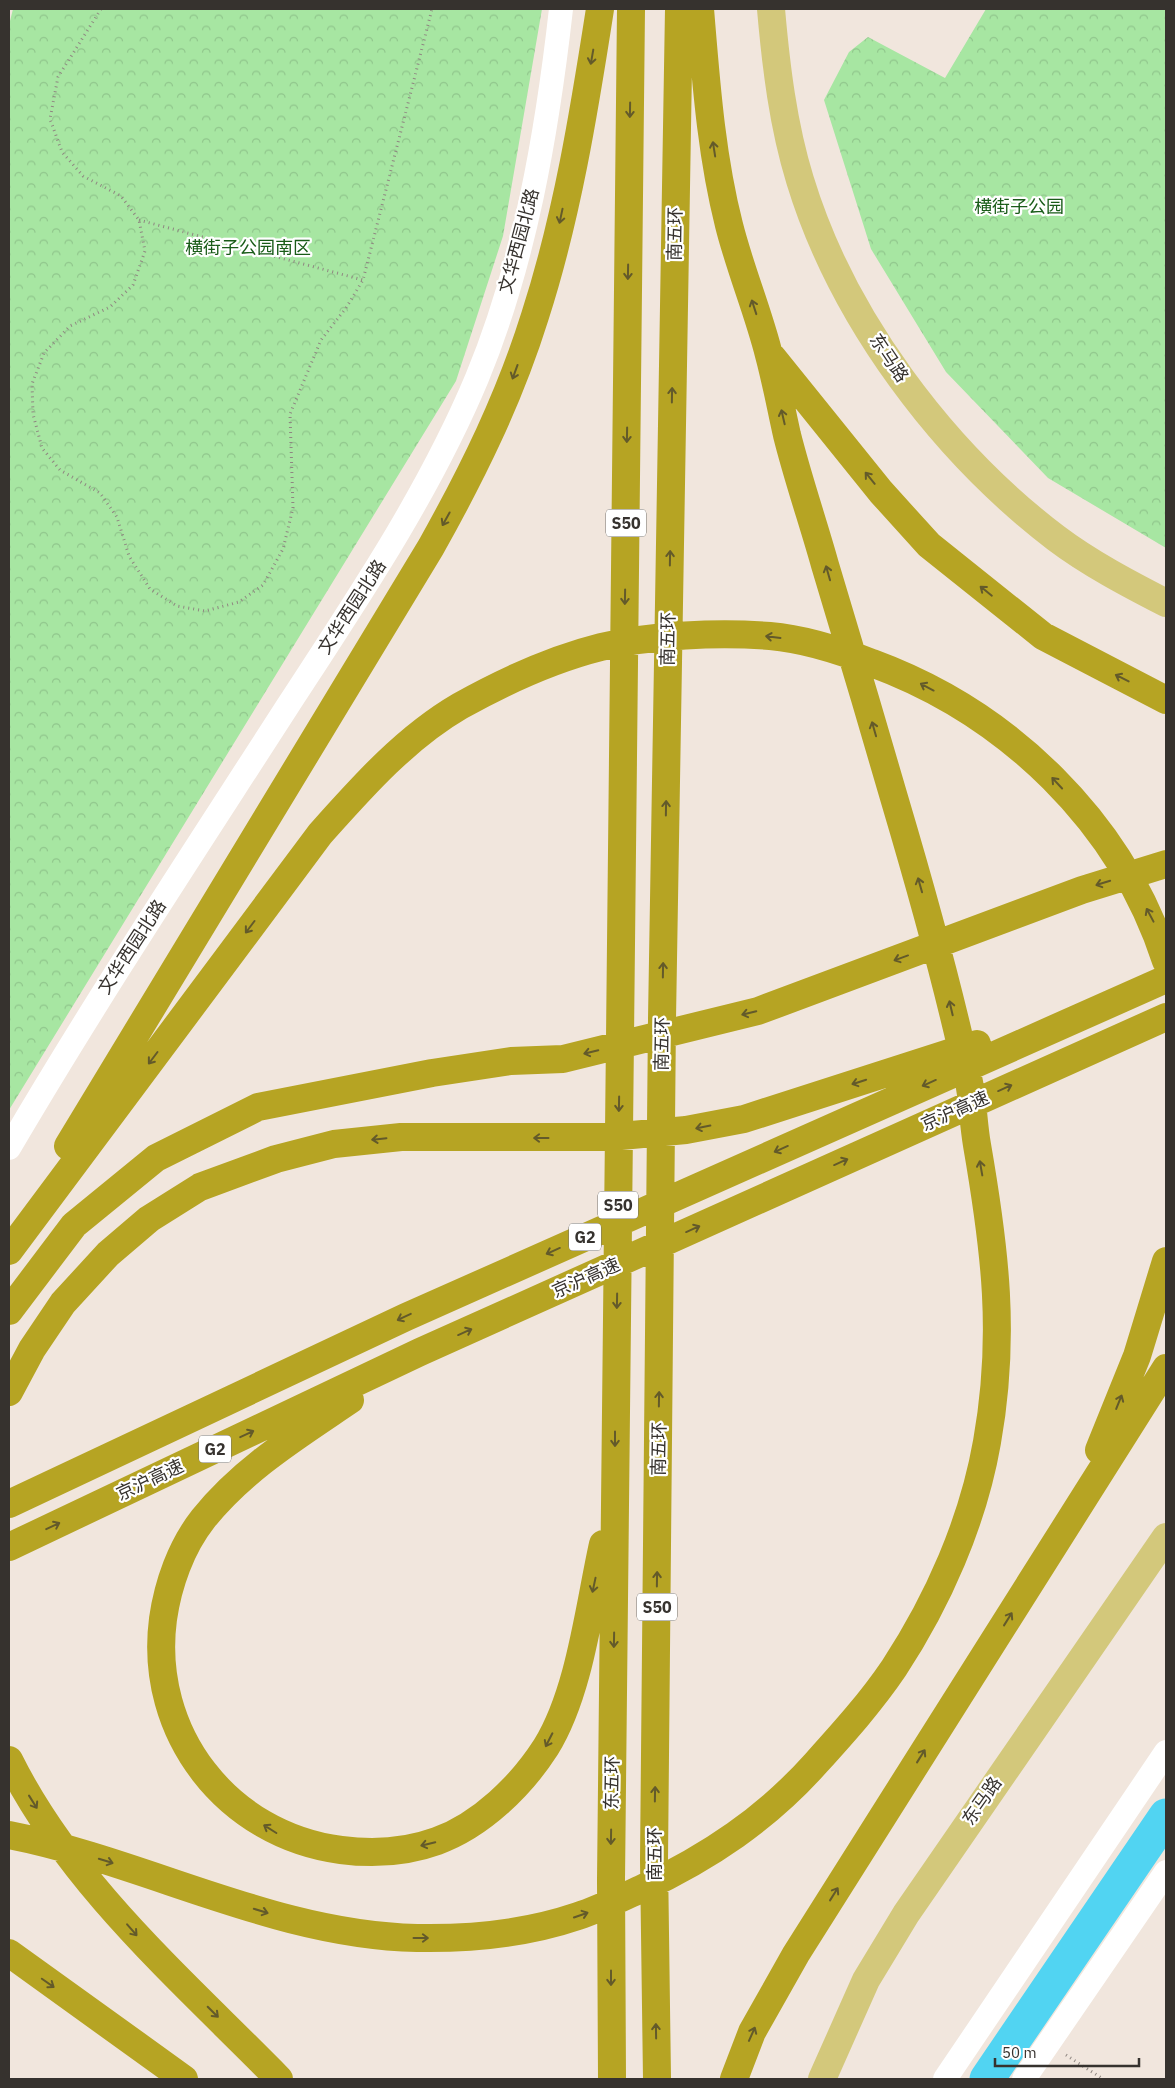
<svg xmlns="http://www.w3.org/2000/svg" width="1175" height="2088" viewBox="0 0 1175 2088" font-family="'IBM Plex Sans','Noto Sans SC',sans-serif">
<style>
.park{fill:url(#park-crowns)}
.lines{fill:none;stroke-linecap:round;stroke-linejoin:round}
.river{stroke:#51d4f2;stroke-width:35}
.path{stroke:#8f8781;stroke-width:3;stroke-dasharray:1 4;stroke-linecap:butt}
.minor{stroke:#fff;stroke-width:24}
.major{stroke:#d3c87b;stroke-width:28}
.highway{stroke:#b6a423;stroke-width:28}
.oneway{stroke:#635a2a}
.labels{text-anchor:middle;stroke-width:4.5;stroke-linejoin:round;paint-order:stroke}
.shield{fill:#fff;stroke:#72706d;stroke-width:1}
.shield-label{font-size:16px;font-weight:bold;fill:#36322e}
.park-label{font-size:18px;fill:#195c18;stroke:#fff}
.street-label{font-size:18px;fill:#36322e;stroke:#fff}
</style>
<defs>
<pattern id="park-crowns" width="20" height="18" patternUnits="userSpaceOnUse" patternTransform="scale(1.25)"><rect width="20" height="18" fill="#a7e6a2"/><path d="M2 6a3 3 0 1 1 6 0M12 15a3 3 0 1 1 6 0" fill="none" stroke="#90c68c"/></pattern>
</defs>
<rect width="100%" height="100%" fill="#f1e6dd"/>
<!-- park -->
<path class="park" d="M13,9H542L503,236L456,381L9,1110V25Z
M986,9H1166V548L1048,478L946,372L871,249L824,100L849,52L868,37L945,78Z"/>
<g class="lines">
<!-- river -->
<path class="river" d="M987,2079L1166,1816"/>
<!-- path -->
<path class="path" d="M101,9L58,77L50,119L62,152L83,176L121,196L139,220L145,251L133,285L110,307L70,326L44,353L32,384L33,414L42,448L60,470L100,493L117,517L129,556L150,589L177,606L205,611L239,602L263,585L283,549L293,508L290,414L321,340L346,308L363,280L432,9
M139,220L363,280
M1066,2055L1103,2079"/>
<!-- minor -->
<path class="minor" d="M9,1148C97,998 193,853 287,707C356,601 428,495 477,378C525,262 547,133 561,9
M945,2079L1166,1752
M1024,2079L1166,1872"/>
<!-- major -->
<path class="major" d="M771,9C776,66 783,125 800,180C842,318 942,451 1056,538C1089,563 1129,584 1166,603
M822,2079L866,1980L906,1914L1166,1537"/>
<!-- highway -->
<path class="highway" d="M773,358L881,492L929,545L1043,636L1166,700
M68,1146L431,547C473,472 509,399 535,316C567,217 584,112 600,9
M9,1251L320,834C362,787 405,738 460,706C503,682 553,659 601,647C652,635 718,632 770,636C805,639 839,650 872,663C1008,713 1121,822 1166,961
M9,1311L74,1225L156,1158L258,1107L432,1073L511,1061L563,1059L758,1011L1082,890L1166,864
M9,1392L32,1349L63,1303L108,1254L149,1219L200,1187L276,1159L334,1144L401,1137H610L686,1130L744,1119L977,1044
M350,1400C297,1436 243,1469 203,1519C181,1547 168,1584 163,1619C148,1733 227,1835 341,1850C372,1854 407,1852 437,1841C481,1825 521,1786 546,1747C580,1692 589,1607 603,1544
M1099,1450L1137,1356L1166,1261
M9,1504L406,1317L1166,979
M9,1547L420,1352L1166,1017
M9,1760C71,1885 182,1980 279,2079
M9,1835C147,1862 274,1935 417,1938C470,1939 528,1933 578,1916C600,1909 621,1898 641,1889C709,1857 766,1819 816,1763C844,1732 871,1702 894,1668C938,1601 973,1522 987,1442C1006,1336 995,1249 977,1145C973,1122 973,1099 968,1077C948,984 922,892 895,801C872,722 849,644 825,565C813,522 798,479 787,435C781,408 776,381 769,355C758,311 740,269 729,225C711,154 706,81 700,9
M9,1953L184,2079
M612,2079L611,1880L631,9
M657,2079L654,1860L662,1019L679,9
M734,2079L752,2032L796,1954L1166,1368"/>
</g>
<!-- one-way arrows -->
<defs><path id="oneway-shaft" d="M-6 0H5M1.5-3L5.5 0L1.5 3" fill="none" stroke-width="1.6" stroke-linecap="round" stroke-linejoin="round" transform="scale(1.25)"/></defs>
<g class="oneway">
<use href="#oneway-shaft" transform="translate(592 57) rotate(100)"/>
<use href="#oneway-shaft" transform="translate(630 110) rotate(91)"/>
<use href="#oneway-shaft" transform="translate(714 149) rotate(-99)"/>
<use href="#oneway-shaft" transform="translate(561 216) rotate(102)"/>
<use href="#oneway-shaft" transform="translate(628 272) rotate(91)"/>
<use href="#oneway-shaft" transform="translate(754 307) rotate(-108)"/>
<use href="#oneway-shaft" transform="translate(515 372) rotate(110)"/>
<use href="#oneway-shaft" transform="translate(672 395) rotate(-89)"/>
<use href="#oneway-shaft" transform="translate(783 417) rotate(-103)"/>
<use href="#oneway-shaft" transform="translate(627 435) rotate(91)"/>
<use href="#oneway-shaft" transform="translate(870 478) rotate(-129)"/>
<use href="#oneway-shaft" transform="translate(446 519) rotate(119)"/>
<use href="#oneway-shaft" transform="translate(670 558) rotate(-89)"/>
<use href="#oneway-shaft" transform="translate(828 573) rotate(-106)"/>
<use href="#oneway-shaft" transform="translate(986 591) rotate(-141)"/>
<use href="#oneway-shaft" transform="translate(625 597) rotate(91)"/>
<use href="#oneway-shaft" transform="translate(773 637) rotate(-173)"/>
<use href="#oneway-shaft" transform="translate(1122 678) rotate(-153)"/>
<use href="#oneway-shaft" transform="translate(927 687) rotate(-152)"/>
<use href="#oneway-shaft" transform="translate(874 729) rotate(-106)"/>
<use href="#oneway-shaft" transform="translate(1057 783) rotate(-133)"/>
<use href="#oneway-shaft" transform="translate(666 808) rotate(-89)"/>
<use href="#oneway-shaft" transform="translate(1103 883) rotate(163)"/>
<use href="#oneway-shaft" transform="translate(920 885) rotate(-106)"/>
<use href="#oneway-shaft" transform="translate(1150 915) rotate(-118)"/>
<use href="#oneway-shaft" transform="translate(250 927) rotate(127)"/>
<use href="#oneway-shaft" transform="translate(901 958) rotate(160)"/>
<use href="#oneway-shaft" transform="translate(663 970) rotate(-89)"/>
<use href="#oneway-shaft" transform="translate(951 1008) rotate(-103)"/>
<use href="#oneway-shaft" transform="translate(749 1013) rotate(166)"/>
<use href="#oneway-shaft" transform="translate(591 1052) rotate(166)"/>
<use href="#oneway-shaft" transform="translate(153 1058) rotate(127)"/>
<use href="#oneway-shaft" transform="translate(859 1082) rotate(162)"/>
<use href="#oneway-shaft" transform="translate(929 1083) rotate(156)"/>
<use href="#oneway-shaft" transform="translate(1005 1088) rotate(-24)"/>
<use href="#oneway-shaft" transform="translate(619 1104) rotate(91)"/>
<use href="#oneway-shaft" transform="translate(703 1127) rotate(169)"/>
<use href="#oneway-shaft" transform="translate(541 1138) rotate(-180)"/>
<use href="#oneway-shaft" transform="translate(379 1139) rotate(174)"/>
<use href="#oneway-shaft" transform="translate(781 1149) rotate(156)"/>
<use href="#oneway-shaft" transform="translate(841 1162) rotate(-24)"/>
<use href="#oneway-shaft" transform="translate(981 1168) rotate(-100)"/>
<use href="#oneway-shaft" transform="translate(693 1229) rotate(-24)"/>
<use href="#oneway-shaft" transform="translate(553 1251) rotate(156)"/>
<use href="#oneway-shaft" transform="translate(617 1301) rotate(91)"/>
<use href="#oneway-shaft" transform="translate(404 1317) rotate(155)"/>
<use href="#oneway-shaft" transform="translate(465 1332) rotate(-24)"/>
<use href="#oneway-shaft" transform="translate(659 1399) rotate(-89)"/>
<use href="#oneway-shaft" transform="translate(1119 1402) rotate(-68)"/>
<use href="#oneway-shaft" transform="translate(247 1434) rotate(-25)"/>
<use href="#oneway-shaft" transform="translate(615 1439) rotate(90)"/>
<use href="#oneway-shaft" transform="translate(53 1526) rotate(-25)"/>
<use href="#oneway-shaft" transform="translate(657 1579) rotate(-89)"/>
<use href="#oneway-shaft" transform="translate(594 1585) rotate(102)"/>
<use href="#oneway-shaft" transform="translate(1008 1619) rotate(-58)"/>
<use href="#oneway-shaft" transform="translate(614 1640) rotate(91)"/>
<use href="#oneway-shaft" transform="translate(549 1740) rotate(117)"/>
<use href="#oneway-shaft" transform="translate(921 1756) rotate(-58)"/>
<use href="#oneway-shaft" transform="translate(655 1794) rotate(-89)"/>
<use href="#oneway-shaft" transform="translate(33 1802) rotate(58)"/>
<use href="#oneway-shaft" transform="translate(270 1829) rotate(-148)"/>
<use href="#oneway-shaft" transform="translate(611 1837) rotate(91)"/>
<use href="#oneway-shaft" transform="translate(428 1844) rotate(166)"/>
<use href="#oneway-shaft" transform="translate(106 1861) rotate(17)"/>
<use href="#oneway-shaft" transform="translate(834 1894) rotate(-58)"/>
<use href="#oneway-shaft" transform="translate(261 1911) rotate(17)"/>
<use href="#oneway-shaft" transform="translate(581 1915) rotate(-19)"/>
<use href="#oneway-shaft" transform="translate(132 1930) rotate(49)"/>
<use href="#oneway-shaft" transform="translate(421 1938)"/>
<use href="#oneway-shaft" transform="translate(611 1978) rotate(90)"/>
<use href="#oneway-shaft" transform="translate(48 1983) rotate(35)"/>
<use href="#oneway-shaft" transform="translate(213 2012) rotate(45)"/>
<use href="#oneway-shaft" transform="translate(656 2031) rotate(-91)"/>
<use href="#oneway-shaft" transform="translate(752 2034) rotate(-66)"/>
</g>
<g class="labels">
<!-- shield labels -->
<g class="shield">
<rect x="606" y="509.5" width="40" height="27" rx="4"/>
<rect x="598" y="1191.5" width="40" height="27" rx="4"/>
<rect x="569" y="1223.5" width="32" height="27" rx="4"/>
<rect x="199" y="1435.5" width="32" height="27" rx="4"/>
<rect x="637" y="1593.5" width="40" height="27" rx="4"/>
</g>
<g class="shield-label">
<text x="626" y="529">S50</text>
<text x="618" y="1211">S50</text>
<text x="585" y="1243">G2</text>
<text x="215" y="1455">G2</text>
<text x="657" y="1613">S50</text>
</g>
<!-- park labels -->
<g class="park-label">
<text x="1019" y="213">横街子公园</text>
<text x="248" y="254">横街子公园南区</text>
</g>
<!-- street labels -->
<g class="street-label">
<text transform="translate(675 234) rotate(-89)" y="6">南五环</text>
<text transform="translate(519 241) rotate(-75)" y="6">文华西园北路</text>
<text transform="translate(889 358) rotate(56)" y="6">东马路</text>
<text transform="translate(352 607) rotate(-57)" y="6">文华西园北路</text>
<text transform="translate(668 639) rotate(-89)" y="6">南五环</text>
<text transform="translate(132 947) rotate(-57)" y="6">文华西园北路</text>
<text transform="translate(662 1044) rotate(-89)" y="6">南五环</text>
<text transform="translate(955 1111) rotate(-24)" y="6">京沪高速</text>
<text transform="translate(586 1278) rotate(-24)" y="6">京沪高速</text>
<text transform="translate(659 1449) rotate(-89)" y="6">南五环</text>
<text transform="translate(150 1480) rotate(-25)" y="6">京沪高速</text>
<text transform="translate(612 1783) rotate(-89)" y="6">东五环</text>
<text transform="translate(982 1801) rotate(-55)" y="6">东马路</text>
<text transform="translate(655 1854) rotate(-90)" y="6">南五环</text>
</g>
</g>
<!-- border -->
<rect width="1175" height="2088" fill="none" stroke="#36322e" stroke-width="20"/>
<!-- scale -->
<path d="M995 2058v8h144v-8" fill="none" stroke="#36322e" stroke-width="2.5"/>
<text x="1002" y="2058" font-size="15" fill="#36322e" stroke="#ffffff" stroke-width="4" paint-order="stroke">50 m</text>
</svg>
